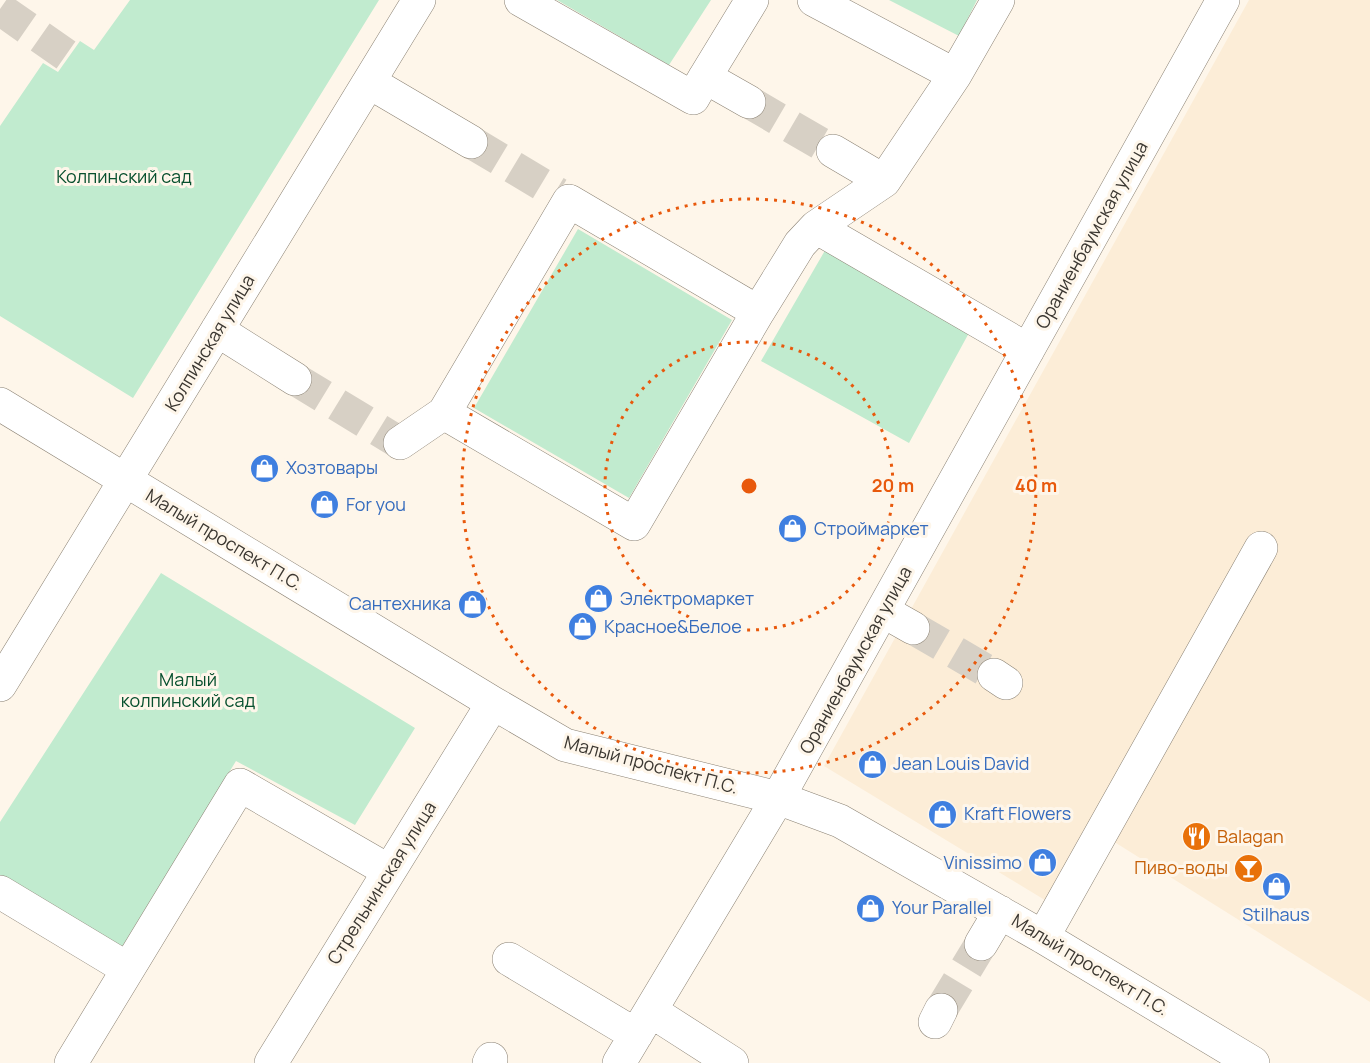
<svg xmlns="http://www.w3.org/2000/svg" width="1370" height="1063" viewBox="0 0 1370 1063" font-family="Manrope,sans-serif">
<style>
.built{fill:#fcedd7}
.green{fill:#c1ebcf}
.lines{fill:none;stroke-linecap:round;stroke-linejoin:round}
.minor-tunnel{stroke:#d7d0c5;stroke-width:33;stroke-dasharray:33 16;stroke-linecap:butt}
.minor-casing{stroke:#8b8274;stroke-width:34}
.minor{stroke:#fff;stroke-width:33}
.ring{fill:none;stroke:#e8590c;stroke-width:3;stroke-dasharray:3 6}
.labels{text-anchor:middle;stroke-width:6;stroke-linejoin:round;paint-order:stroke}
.park-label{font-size:18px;fill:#07502e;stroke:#fef6ea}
.street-label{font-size:18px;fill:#3b3731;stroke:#fef6ea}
.shop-label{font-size:18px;fill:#366cbe;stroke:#fef6ea;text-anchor:start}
.food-label{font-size:18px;fill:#c56008;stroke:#fef6ea;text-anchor:start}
.centre{fill:#e8590c;stroke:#fef6ea;stroke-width:3}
.ring-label{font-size:18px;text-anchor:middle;font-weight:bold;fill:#e8590c;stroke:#fef6ea;stroke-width:6;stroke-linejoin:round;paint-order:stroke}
</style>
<rect width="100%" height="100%" fill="#fef6ea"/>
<!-- built -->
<path class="built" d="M1249,0H1370V1002L1100,833L1058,908L824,766Z"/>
<!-- green -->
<path class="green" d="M130,0H379L133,398L0,316V126L43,63L58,72L80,41L94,50Z
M557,0H711L669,65Z
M889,0H977L959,36Z
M578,229L732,320L629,498L474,408Z
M827,247L970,331L909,443L761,361Z
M161,573L415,728L355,825L236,761L120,950L0,876V822Z"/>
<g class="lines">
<!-- minor-tunnel -->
<path class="minor-tunnel" d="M0,9L66,55
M749,102L833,151
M471,142L558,194
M295,379L400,443
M913,628L994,675
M941,1010L981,944"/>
<defs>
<path id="minor" d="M521,0L693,98L705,77L749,102
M814,0L955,75L884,181L816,227L1028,350
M955,75L998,0
M705,77L752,0
M369,82L471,142
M833,151L884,181
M758,312L569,201L444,413L634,524L758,312L800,244L816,227
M217,330L295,379
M0,404L493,703L565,745L778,798L840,821L1043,937L1253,1063
M400,443L444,413
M883,611L913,628
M994,675L1006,683
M0,685L419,0
M0,892L128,969
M1043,937L1261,548
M981,944L1000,912
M509,959L636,1035
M651,1011L732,1063
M935,1022L941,1010
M71,1063L240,785L389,871
M271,1063L493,703
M489,1063L491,1059
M619,1063L778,798L1223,0"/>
</defs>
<!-- minor casing -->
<use href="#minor" class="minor-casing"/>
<!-- minor -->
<use href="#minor" class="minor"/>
</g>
<!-- distance rings -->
<g class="ring">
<circle cx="749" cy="486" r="144"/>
<circle cx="749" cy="486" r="287"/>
</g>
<!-- icons -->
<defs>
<symbol id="shop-disc" viewBox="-11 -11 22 22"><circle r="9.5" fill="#3f7fe0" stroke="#fef6ea"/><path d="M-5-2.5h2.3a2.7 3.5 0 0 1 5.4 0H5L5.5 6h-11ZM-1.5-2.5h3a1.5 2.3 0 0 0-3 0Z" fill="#fff"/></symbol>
<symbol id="restaurant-disc" viewBox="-11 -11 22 22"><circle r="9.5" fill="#e8710a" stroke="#fef6ea"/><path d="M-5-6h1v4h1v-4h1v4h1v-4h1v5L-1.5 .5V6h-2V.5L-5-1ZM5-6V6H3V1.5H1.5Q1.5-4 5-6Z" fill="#fff"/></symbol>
<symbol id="bar-disc" viewBox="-11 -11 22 22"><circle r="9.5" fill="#e8710a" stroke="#fef6ea"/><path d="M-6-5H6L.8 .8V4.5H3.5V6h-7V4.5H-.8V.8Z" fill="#fff"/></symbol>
</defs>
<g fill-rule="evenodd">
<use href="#shop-disc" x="248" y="452" width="33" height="33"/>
<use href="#shop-disc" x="308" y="488" width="33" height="33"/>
<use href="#shop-disc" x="776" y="512" width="33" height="33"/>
<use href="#shop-disc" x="582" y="582" width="33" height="33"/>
<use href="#shop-disc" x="456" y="588" width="33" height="33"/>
<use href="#shop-disc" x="566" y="610" width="33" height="33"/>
<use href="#shop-disc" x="856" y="748" width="33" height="33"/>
<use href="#shop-disc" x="926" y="798" width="33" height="33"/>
<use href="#restaurant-disc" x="1180" y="820" width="33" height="33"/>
<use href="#shop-disc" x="1026" y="846" width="33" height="33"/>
<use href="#bar-disc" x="1232" y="852" width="33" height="33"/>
<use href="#shop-disc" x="1260" y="870" width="33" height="33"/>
<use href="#shop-disc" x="854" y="892" width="33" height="33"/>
</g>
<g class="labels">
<!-- park labels -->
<g class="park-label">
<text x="124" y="183">Колпинский сад</text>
<text x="188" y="686">Малый<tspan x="188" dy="21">колпинский сад</tspan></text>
</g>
<!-- street labels -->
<g class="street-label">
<text transform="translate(1092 235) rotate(-61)" y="6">Ораниенбаумская улица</text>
<text transform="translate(210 343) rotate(-59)" y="6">Колпинская улица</text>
<text transform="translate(224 540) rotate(31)" y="6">Малый проспект П.С.</text>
<text transform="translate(856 660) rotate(-61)" y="6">Ораниенбаумская улица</text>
<text transform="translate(651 765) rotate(15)" y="6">Малый проспект П.С.</text>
<text transform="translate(382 883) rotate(-58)" y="6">Стрельнинская улица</text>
<text transform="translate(1090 965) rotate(31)" y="6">Малый проспект П.С.</text>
</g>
<!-- shop labels -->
<g class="shop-label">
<text x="286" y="474">Хозтовары</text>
<text x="346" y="511">For you</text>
<text x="814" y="535">Строймаркет</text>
<text x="620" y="605">Электромаркет</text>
<text x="451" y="610" text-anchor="end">Сантехника</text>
<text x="604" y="633">Красное&amp;Белое</text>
<text x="893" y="770">Jean Louis David</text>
<text x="964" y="820">Kraft Flowers</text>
<text x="1022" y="869" text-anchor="end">Vinissimo</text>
<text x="892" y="914">Your Parallel</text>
<text x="1276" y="921" text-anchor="middle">Stilhaus</text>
</g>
<!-- food labels -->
<g class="food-label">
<text x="1217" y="843">Balagan</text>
<text x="1228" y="874" text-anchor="end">Пиво-воды</text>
</g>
</g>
<circle cx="749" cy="486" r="9" class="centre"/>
<g class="ring-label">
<text x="893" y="492">20 m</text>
<text x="1036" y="492">40 m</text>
</g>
</svg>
